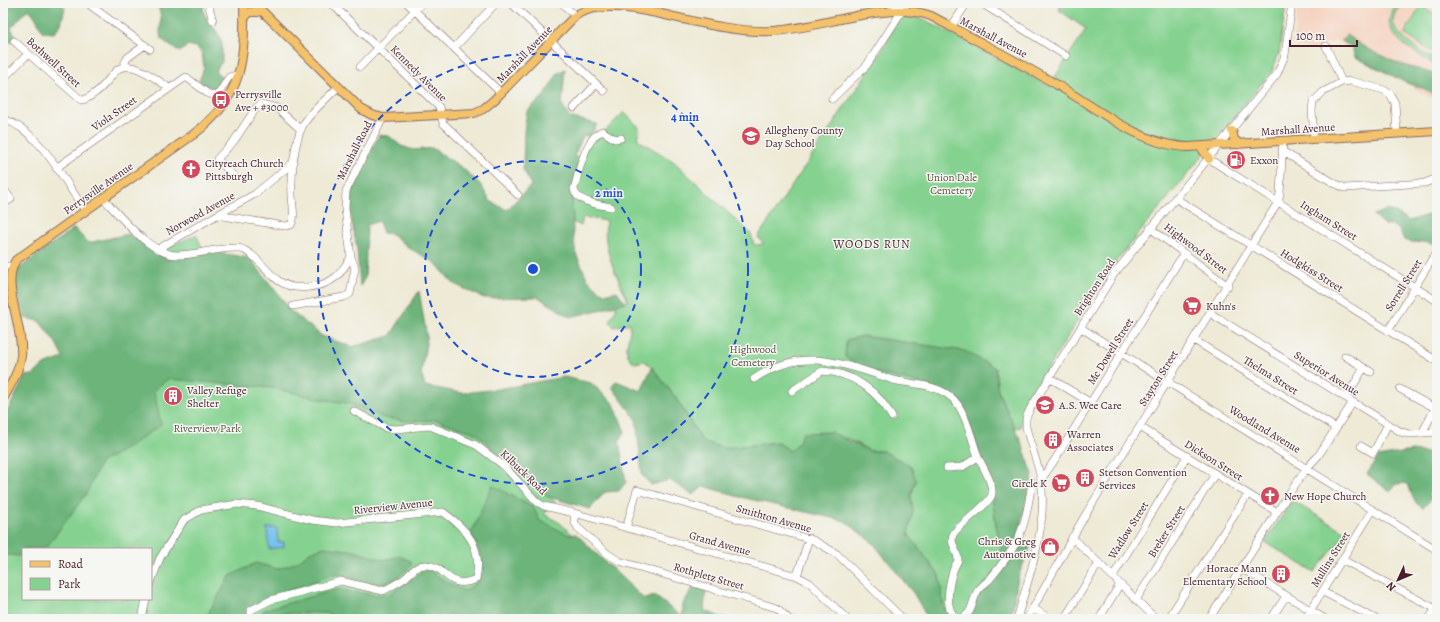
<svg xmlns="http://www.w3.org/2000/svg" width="1440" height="622" viewBox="0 0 1440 622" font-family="Alegreya,serif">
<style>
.built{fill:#f5d3c1}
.green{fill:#85d290;stroke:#68785e;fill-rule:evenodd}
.forest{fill:#6cb47a;stroke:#5b6a52}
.water{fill:#6fc0eb;stroke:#5c708b}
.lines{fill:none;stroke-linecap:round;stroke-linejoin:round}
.minor-casing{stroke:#836667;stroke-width:8}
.major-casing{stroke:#836667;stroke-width:10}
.minor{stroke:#fff;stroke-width:7}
.major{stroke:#f3c26a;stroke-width:8}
.ring{fill:none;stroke:#1d4ed8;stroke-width:2;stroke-dasharray:7 5}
.labels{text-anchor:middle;stroke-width:3;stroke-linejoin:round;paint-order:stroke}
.street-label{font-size:11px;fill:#4a1f2b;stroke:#f6f6f2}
.poi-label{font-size:11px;fill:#4a1f2b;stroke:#f6f6f2;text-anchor:start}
.park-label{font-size:11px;fill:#5c5549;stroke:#f6f6f2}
.neighbourhood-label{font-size:12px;letter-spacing:1px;fill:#4a1f2b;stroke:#f6f6f2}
.centre{fill:#1d4ed8;stroke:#f6f6f2;stroke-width:2}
.ring-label{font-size:12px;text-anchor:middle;font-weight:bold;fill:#1d4ed8;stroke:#f6f6f2;stroke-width:3;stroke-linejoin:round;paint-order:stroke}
</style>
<rect width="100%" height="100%" fill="#f6f6f2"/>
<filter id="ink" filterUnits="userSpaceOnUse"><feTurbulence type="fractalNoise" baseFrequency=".025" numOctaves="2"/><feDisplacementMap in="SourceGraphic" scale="8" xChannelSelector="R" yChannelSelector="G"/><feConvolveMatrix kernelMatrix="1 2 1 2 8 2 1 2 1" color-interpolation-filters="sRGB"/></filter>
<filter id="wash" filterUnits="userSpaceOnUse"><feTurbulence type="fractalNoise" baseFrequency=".012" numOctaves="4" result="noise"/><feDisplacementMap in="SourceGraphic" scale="16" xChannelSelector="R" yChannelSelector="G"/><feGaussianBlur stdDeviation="0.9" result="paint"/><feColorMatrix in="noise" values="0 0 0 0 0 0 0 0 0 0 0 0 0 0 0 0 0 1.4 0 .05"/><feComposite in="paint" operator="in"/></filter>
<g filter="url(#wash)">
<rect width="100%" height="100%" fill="#eeead6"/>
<!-- built -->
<path class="built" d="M1298,3H1437V99H1432L1336,40L1313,50L1293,45Z"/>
<!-- green -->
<path class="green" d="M1061,3H1286L1279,54L1272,71L1117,260L1100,284L1024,407L1021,427L1015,428L998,391L995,368L930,386L960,399L990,479L996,525L1004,562L969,610L959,617L944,609L939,575L908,534L913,512L911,496L916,480L883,451H870L847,438L798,444L790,451L778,442L725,448L703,442C686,414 669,384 645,361L635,363C619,352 632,337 630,323L614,327L610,321L616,310V305L628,301C617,274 602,251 606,221L583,217L581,226L573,222L572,194L586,144L606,130L624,112L639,127L638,140L673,161L751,234L754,245L764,244L758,237L873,64L889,38L898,19L903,14L927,21L1049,86L1086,29L1059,10Z
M1398,3H1405C1371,26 1420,50 1437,61V66C1417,53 1370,32 1398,3Z
M1421,6L1437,16V55L1404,34Z
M75,231L87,247L135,236L159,251L196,235L207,257L371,402L490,435L555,502L544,514L560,523L657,617L663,619H10L3,617V427L82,373L61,311L27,312L13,277L17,270ZM23,549H151V599H23Z
M1292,501L1347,533L1314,572L1265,542Z"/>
<!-- forest -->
<path class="forest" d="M3,3H61L65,8L61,24L54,33L43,32C38,24 36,15 28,9L11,28L18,41L17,43L3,41Z
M155,3H203L204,14L219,35L222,43V62L215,71L224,79L214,91L199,81L204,68L202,53L196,47L188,45L180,52C174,48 166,44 162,39C156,31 167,18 155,3Z
M1346,35L1366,48L1397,63L1437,75V98L1425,89L1407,83L1355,57L1352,48L1342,41Z
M565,69L562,105L569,117L597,124L591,135L583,136L574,156L581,160L572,194L573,234L576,254L588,280L604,294L617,291L625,302L603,309L570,317L538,297L484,298L454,284L434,262L409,248L392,234L383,233L379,221L367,225L365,278L360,286L357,249L350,212L353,188L379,135L389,136L401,146L414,150L432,148L461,167L480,184L490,201L507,210L531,185L523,169L524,132L527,111L544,96L558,73Z
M1387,210L1394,212L1409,221L1427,215L1434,218L1437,217V246C1422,239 1417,245 1404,240L1399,229L1391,225H1384L1373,215Z
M74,228L88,243L129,234L167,260L214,252L250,258L292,312L322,336L352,347L390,336L419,291L427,338L421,373L425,386L463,393L498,389L564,377L591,383L614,404L625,432L619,441L626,482L619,491L605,492L590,509L546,496L476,433L437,420L406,421L385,418L347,403L320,399L273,388L168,379L154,390L161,425L119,453L101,462L86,494L45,549H23V556L3,555V420L25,376L33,375L44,365L63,358L56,343L39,321L25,318L13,283L21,267Z
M863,336L965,351L995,368L998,391L1020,439L1033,474L1018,535L1030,547L1018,577L1011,619H928L914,594L873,543L845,521L736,496L704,486L693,495L669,480L651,485L642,475L636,419L612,387L616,381L641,391L652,367L675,397L703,442L725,448L778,442L790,451L798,444L803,433L831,432L870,451H883L911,466L916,480L911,496L913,512L908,534L939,575L944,609L959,617L969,610L977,592L1004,562L996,525L990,479L960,400L930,386L862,369L845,357L846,340Z
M1412,451L1437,454V488H1432L1433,497L1423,508L1416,503L1407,484C1398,482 1394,485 1390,492L1367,474L1378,457Z
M492,485L534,508L539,520L569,535L576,534L644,599L655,596L682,617L683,604L694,586L706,590L704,610L724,619H340L326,613H279L274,619H256L264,610L338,589L374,595L390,594L423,572L428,570L455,587L466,591L479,581L477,573L483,566L479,551L471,534Z
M324,547L350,550L384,560L399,556L411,561V566L395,579L385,583L371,584L338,574L329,576L276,595L247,611V619H205L230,576L256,563L278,569L297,562L310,552Z"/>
<!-- water -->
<path class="water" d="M267,528H277L278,542H284V547L269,549Z"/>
</g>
<g filter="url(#ink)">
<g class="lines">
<defs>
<path id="minor" d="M87,3L150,49
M208,3L213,21
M331,3L439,107L443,123L518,195
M407,3L501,93
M511,3L604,91
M562,3L575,16
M888,3L900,8
M981,3L1066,56
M951,27L967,3
M14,41L81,100C87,100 90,96 95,93C105,86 108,79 116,71C129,57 158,80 169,88
M1326,46L1342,82
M454,48L496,3
M123,67L127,58L145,45
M360,67L422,3
M3,79L28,54
M832,99L867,65L907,3
M574,108L596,84
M3,119C41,131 63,180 85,210
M1314,139L1312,110L1313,102L1323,92L1342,82L1351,81L1384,90L1390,94L1395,103L1397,133
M1282,151L1334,183L1345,188L1425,183L1437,178
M1209,159L1437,301
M56,168L186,77L207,93L215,96L219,93L229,77L239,74
M234,176L217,159L234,141L256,108L261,104L277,108L301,130
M3,188L11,199L3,204
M103,198C120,216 151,255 177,255C198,255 218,247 239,248C256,253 265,271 279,281C294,292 322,288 336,277C342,272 347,263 351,257L345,209L346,191L383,118
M1175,198L1437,361
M611,207C601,205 575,202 574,189C579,172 585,138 602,131L615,139L621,138
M217,215L285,226L291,225C296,217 292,204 292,195C291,176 294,141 303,125C311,111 327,99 338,87
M1150,228L1228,286
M158,249L217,215L255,194L294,162
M3,266H9
M293,306L344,297L350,294L355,268L351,257
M1210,313L1401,432L1409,434L1437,432
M1081,328L1437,550
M1388,331L1437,251
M1194,340L1336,428
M1345,356L1371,372
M1050,378L1091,403
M754,379C796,350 831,359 875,374C881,376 887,378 893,380C911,384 936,384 951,397C965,408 972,440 978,457L962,467L947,468
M1400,389L1435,408
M792,391L822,371C852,372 878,391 892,417
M1346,397L1364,368
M354,411L386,428L395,429L430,426L476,445L504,466L537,502L544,506L574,513L575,523L578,528L608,554L619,561L777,608L789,619
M1140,427L1277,512
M1422,433L1437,405
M1361,446L1373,453L1388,424
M1041,480L1054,461L1184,253
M1436,495H1437
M574,513L797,576L810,583L847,619
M626,528L637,490L813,540L837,554L903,619
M1072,537L1156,619
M1343,560L1436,609
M1241,568L1325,619
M797,576L809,538
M1113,576L1187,456
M151,582L160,558L184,520L201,510L237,504L257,506L312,520L337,523L443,512C467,529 483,547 476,579C447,592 446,564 425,565C416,565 411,573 405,578C398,583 390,587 383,591L341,581L271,600L251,610V619
M1323,592L1376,619
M1136,600L1215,474
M1033,608L1050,619
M142,619L146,599
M958,619C943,611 949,584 953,571C954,567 957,563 958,560C958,550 948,542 954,533C961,523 991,503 992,494C993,482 983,467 978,457
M960,619C974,613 971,603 977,592C980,587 986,583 990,579C999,568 1010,554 1017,541C1026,523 1029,501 1032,482
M1017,619C1029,575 1048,527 1041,480C1038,462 1030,445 1026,427V418L1030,409L1114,274L1277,74L1285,55L1292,3
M1027,619L1084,517L1278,202L1280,193L1283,141
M1064,619L1099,563
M1099,619L1120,584
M1168,619L1248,494
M1209,619L1288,495L1307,468L1318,456L1353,402
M1271,619L1286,596
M1305,619L1373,510
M1429,619L1437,606"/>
<path id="major" d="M254,3L361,109L372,115L383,118L474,113L483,109L494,100L575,16C596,0 637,9 661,14C696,22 738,33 774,31C821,28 887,0 931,16C972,38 1013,59 1052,82C1093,105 1140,146 1188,147L1437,131
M244,18L250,12H258
M1232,131L1234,139L1239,144
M1201,147L1209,159
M3,399C10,386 19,372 21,356C24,326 0,283 16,260L194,134C243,97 245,60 244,3"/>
</defs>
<!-- minor casing -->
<use href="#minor" class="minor-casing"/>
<!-- major casing -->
<use href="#major" class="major-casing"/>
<!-- minor -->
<use href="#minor" class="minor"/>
<!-- major -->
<use href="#major" class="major"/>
</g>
</g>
<!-- distance rings -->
<g class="ring">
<circle cx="533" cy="269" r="108"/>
<circle cx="533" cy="269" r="215"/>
</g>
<!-- icons -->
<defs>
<symbol id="bus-disc" viewBox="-11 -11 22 22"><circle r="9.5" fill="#d1495b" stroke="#f6f6f2"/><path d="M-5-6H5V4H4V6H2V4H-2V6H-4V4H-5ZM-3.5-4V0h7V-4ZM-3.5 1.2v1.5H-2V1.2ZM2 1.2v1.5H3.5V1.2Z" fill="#fff"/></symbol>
<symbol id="school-disc" viewBox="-11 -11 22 22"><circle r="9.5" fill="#d1495b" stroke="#f6f6f2"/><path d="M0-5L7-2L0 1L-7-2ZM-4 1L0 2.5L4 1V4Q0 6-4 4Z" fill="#fff"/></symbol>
<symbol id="fuel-disc" viewBox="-11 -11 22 22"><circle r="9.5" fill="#d1495b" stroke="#f6f6f2"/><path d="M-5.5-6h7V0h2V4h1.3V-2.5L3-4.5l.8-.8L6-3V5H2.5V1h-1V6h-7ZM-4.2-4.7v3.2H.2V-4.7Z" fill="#fff"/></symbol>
<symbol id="church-disc" viewBox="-11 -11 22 22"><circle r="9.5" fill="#d1495b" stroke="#f6f6f2"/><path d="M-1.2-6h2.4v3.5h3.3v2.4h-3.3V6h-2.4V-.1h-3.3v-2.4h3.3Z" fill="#fff"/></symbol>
<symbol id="supermarket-disc" viewBox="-11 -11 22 22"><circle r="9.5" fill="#d1495b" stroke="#f6f6f2"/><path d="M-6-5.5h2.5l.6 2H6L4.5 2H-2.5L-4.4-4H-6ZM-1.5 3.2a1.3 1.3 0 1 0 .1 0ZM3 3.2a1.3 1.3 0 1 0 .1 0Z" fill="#fff"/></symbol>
<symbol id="building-disc" viewBox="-11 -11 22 22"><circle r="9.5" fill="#d1495b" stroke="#f6f6f2"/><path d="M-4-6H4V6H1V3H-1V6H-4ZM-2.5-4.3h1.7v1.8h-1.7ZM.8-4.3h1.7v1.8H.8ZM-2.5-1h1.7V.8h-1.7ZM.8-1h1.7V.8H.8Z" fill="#fff"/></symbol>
<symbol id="shop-disc" viewBox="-11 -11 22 22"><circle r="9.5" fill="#d1495b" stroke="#f6f6f2"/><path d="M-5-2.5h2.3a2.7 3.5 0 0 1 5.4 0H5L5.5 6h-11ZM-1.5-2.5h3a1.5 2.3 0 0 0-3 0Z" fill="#fff"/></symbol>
</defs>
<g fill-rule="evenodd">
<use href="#bus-disc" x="210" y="89" width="22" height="22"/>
<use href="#school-disc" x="740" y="125" width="22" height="22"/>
<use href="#fuel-disc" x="1225" y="149" width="22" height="22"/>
<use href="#church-disc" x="180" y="158" width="22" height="22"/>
<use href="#supermarket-disc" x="1181" y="295" width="22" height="22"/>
<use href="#building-disc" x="162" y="385" width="22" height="22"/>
<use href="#school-disc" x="1034" y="394" width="22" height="22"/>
<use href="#building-disc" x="1042" y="429" width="22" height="22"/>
<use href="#building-disc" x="1074" y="467" width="22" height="22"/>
<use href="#supermarket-disc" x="1050" y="472" width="22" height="22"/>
<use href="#church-disc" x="1259" y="485" width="22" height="22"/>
<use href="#shop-disc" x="1039" y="536" width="22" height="22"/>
<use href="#building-disc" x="1270" y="563" width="22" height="22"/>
</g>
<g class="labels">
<!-- street labels -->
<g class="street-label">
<text transform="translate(994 37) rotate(28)" y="4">Marshall Avenue</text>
<text transform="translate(524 54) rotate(-46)" y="4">Marshall Avenue</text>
<text transform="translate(54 62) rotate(42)" y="4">Bothwell Street</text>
<text transform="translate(419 73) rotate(45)" y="4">Kennedy Avenue</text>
<text transform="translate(114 113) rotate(-35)" y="4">Viola Street</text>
<text transform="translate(1298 129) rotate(-4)" y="4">Marshall Avenue</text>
<text transform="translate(354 150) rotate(-63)" y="4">Marshall Road</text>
<text transform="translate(98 188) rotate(-35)" y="4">Perrysville Avenue</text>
<text transform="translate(200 213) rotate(-29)" y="4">Norwood Avenue</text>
<text transform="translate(1329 220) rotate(32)" y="4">Ingham Street</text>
<text transform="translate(1196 248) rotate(37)" y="4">Highwood Street</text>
<text transform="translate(1312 270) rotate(32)" y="4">Hodgkiss Street</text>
<text transform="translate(1403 285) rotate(-58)" y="4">Sorrell Street</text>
<text transform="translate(1094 287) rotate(-57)" y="4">Brighton Road</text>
<text transform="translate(1110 351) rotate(-58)" y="4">Mc Dowell Street</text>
<text transform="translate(1327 373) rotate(32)" y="4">Superior Avenue</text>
<text transform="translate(1271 375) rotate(32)" y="4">Thelma Street</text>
<text transform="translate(1158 378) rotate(-58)" y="4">Stayton Street</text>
<text transform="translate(1265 429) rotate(31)" y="4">Woodland Avenue</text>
<text transform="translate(1214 460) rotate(32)" y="4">Dickson Street</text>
<text transform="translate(524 472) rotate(44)" y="4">Kilbuck Road</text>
<text transform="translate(393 506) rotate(-6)" y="4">Riverview Avenue</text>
<text transform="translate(774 518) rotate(16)" y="4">Smithton Avenue</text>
<text transform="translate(1128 530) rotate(-58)" y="4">Wadlow Street</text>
<text transform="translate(1166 531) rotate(-58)" y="4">Breker Street</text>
<text transform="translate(720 543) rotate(16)" y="4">Grand Avenue</text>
<text transform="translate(1330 559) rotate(-58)" y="4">Mullins Street</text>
<text transform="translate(709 576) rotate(16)" y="4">Rothpletz Street</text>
</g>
<!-- poi labels -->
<g class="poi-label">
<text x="235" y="98">Perrysville<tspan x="235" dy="13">Ave + #3000</tspan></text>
<text x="765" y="134">Allegheny County<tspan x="765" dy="13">Day School</tspan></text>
<text x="1250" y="164">Exxon</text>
<text x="205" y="167">Cityreach Church<tspan x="205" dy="13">Pittsburgh</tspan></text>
<text x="1206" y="310">Kuhn's</text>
<text x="187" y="394">Valley Refuge<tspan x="187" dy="13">Shelter</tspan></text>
<text x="1059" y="409">A.S. Wee Care</text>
<text x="1067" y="438">Warren<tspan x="1067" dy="13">Associates</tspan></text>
<text x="1099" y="476">Stetson Convention<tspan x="1099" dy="13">Services</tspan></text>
<text x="1047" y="487" text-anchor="end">Circle K</text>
<text x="1284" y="500">New Hope Church</text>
<text x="1036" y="545" text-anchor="end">Chris &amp; Greg<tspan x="1036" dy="13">Automotive</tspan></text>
<text x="1267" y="572" text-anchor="end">Horace Mann<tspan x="1267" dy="13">Elementary School</tspan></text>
</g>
<!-- park labels -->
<g class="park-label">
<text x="952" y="181">Union Dale<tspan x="952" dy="13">Cemetery</tspan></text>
<text x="753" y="353">Highwood<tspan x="753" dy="13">Cemetery</tspan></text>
<text x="207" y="432">Riverview Park</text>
</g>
<!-- neighbourhood labels -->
<g class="neighbourhood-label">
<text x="872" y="248">WOODS RUN</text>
</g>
</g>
<circle cx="533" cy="269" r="6" class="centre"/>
<g class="ring-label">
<text x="685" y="121">4 min</text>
<text x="609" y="197">2 min</text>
</g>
<!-- margin -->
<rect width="1440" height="622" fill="none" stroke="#f6f6f2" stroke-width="16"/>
<!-- legend -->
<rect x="22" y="548" width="130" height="52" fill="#f6f6f2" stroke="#b1a0a2"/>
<rect x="30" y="561" width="20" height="6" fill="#f3c26a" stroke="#b1a0a2"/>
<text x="58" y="568" font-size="12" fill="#4a1f2b">Road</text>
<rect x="30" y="578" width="20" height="12" fill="#85d290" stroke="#b1a0a2"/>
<text x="58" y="588" font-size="12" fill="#4a1f2b">Park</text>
<!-- north arrow -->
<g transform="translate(1398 580) rotate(226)" stroke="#f6f6f2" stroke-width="3" paint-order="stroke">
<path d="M0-3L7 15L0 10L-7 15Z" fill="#4a1f2b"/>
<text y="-6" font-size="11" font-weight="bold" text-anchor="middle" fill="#4a1f2b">N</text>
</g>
<!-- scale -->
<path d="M1290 40v6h67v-6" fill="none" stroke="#4a1f2b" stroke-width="2"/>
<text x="1296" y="40" font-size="12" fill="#4a1f2b" stroke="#f6f6f2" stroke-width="3" paint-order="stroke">100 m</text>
</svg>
